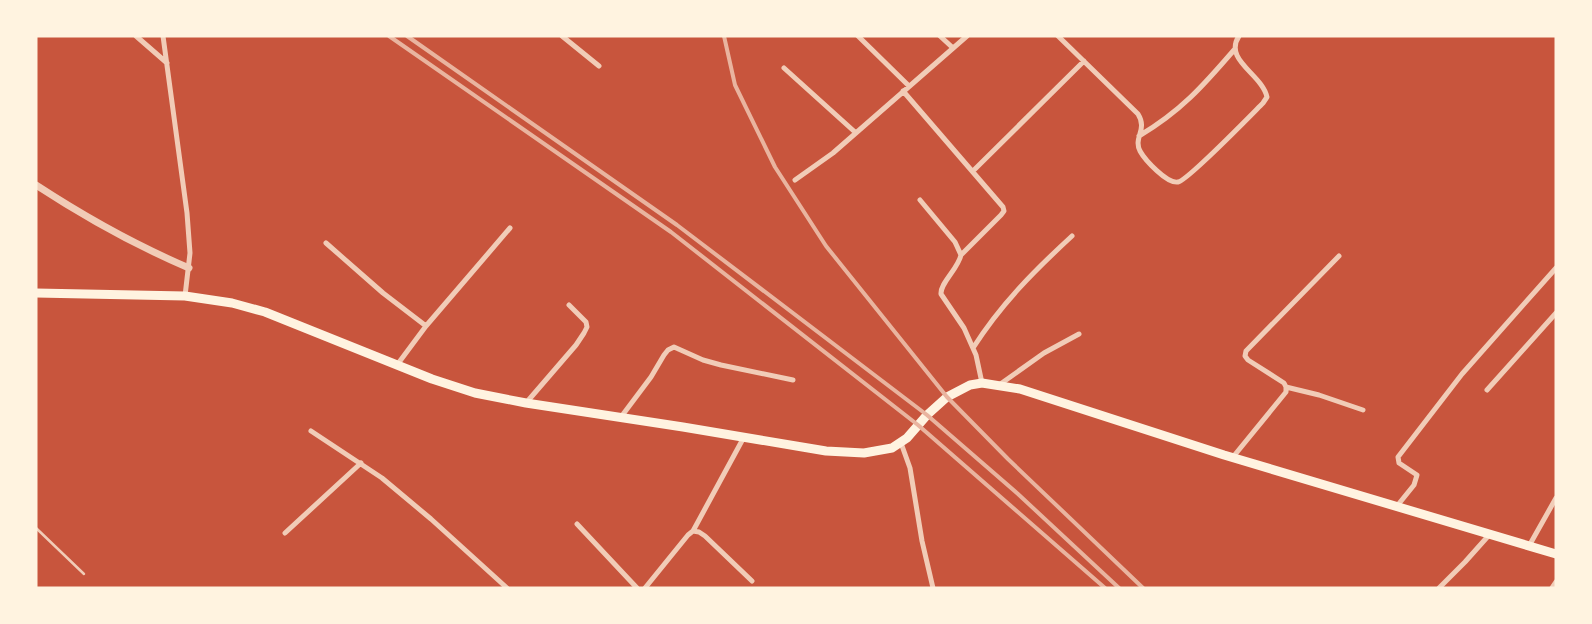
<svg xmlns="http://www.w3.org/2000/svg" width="1592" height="624" viewBox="0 0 1592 624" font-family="Literata,serif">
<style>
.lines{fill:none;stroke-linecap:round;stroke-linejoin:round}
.service{stroke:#f1ccb7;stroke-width:2.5}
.minor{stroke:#f1ccb7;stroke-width:5}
.tertiary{stroke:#f1ccb7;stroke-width:7}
.trunk{stroke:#fff3e0;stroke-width:9}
.rail{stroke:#e9b49f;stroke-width:4}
</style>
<rect width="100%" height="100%" fill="#c8553d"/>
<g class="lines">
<!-- service -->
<path class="service" d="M36,528L84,574"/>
<!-- minor -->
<path class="minor" d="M136,36L167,63
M163,36L187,213L190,253L185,296
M562,36L599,66
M858,36L909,86
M940,36L953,48
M1058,36L1138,114C1148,130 1133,137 1140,151C1145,160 1167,184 1178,182C1188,180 1251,115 1263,103L1267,97C1262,74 1223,60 1239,36
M784,68L856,133
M903,91L1003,207L1004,211L1001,215L961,255
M1139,136C1181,111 1203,86 1234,50
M973,171L1084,61
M795,180L833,153L967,36
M920,200L955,242L961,255C958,269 940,283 941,294L964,328L976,355L982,383
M326,243L383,293L426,326
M973,348C1001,304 1034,271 1072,236
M397,365L426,326L510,228
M999,385L1044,353L1079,334
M1286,387L1319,395L1363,410
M1487,390L1556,313
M526,403L576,345L584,333L587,327L586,322L569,305
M621,417L651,377L664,355L668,350L674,347L703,360L721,365L793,380
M311,431L382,478L431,519L507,588
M901,443L910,468L922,541L933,588
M1233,457L1286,392V387L1284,383L1248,360L1245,356L1246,351L1339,256
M1397,506L1414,485L1417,475L1399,463L1398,457L1462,374L1556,268
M577,524L637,588
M693,531L744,437
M285,533L361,463
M1529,546L1556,498
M645,588L688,535L693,531L699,532L705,536L752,581
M1439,588L1465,562L1490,534
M1552,588L1556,582"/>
<!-- tertiary -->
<path class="tertiary" d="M36,185C85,217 135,245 189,268"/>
<!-- trunk -->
<path class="trunk" d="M36,293L185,296L232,303L265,312L432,379L475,393L526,403L683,427L826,451L864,453L892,448L907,438L927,415L947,397L970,385L982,383L1020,389L1224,455L1556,554"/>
<!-- rail -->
<path class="rail" d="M389,36L671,232L918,425L1105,588
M407,36L677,225L927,415L1018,494L1119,588
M724,36L735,85L775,167L826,246L947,397L1008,459L1143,588"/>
</g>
<!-- border -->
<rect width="1592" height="624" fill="none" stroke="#fff3e0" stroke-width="75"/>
</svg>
